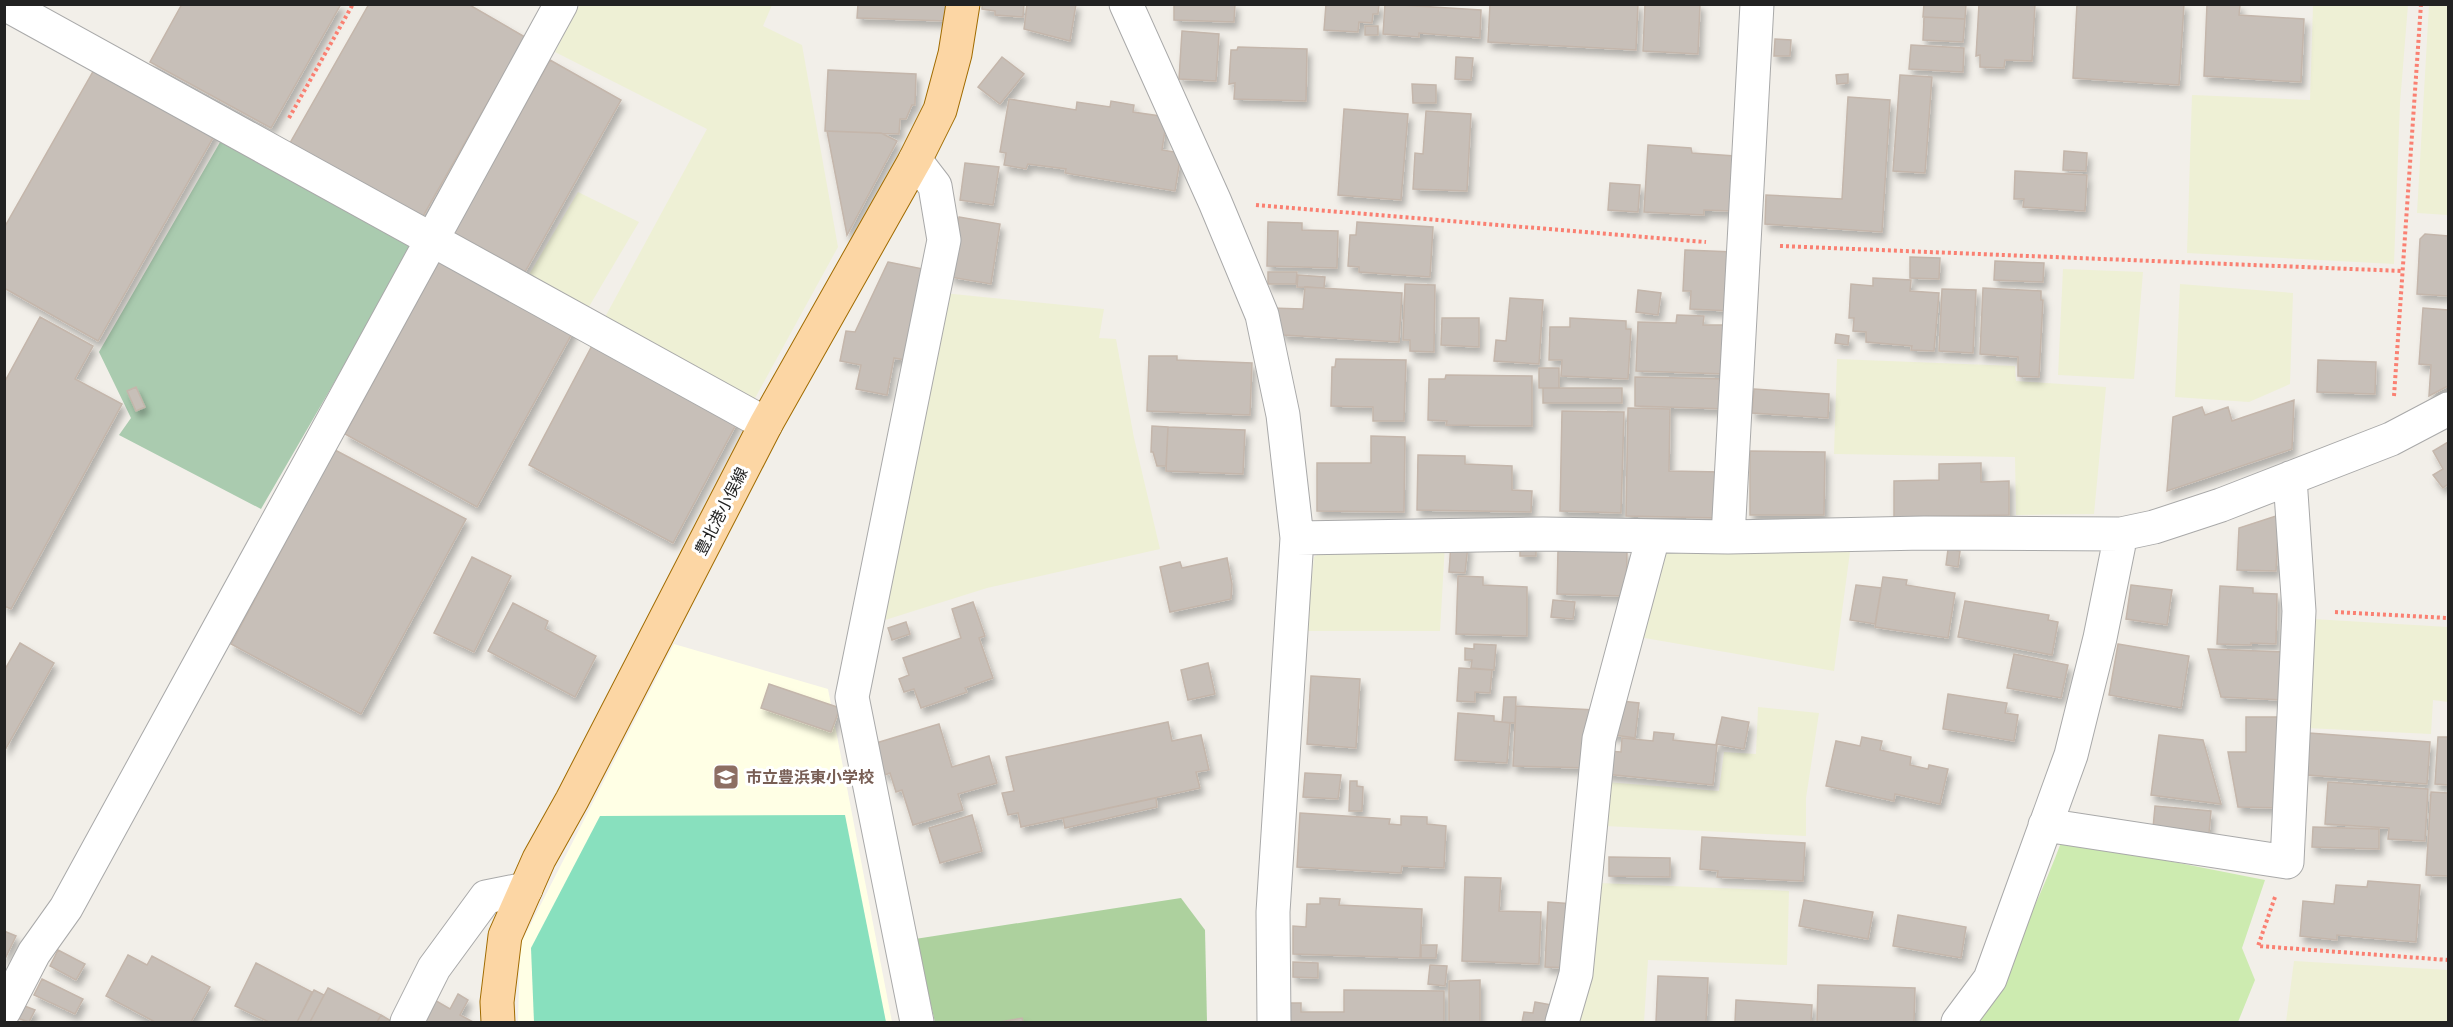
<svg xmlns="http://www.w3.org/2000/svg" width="2453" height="1027" font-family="'PT Sans Narrow','Noto Sans JP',sans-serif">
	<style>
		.education { fill: #ffffe5 }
		.farmland { fill: #eef0d5 }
		.grass { fill: #cdebb0 }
		.forest { fill: #add19e }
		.cemetery { fill: #aacbaf }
		.pitch { fill: #88e0be }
		.building { fill: #c7bfb8; stroke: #c4b6ab; stroke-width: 1.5; filter: url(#shadow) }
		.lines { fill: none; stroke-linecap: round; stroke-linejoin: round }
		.minor-casing { stroke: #a9a9a9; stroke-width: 35 }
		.major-casing { stroke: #a06b00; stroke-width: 35 }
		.path { stroke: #fa8072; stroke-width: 4; stroke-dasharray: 3 3; stroke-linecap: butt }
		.minor { stroke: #fff; stroke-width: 33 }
		.major { stroke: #fcd6a4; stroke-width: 33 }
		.labels { text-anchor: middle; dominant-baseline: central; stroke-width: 6; stroke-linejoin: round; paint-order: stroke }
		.street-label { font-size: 16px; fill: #222; stroke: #fff }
		.education-label { font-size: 16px; font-weight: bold; fill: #785e54; stroke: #fff; text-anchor: start }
	</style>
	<defs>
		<filter id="shadow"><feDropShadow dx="3.5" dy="6" stdDeviation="3" flood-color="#0004"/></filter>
	</defs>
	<rect width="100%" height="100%" fill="#f2efe9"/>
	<path class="education" d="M674,644L828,689L892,1022H518L520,945Z"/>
	<path class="farmland" d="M580,4L772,5L763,26L802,45L838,247L754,400L604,319L707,129L555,52Z
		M2313,5H2408L2400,103L2394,264L2187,253L2192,95L2310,100Z
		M2429,5H2448V215L2417,213Z
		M578,192L639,222L587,310L527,278Z
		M2063,269L2143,272L2134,379L2058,375Z
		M2180,284L2293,293L2290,384L2249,402L2175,397Z
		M943,293L1104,309L1099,338L1116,339L1134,438L1160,549L987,588L885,620Z
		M1837,359L2015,366L2016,381L2106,387L2094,514L2016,515L2015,457L1834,454Z
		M1445,544L1440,631H1306L1314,557L1332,545Z
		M1850,552L1834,671L1639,637L1663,553Z
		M2313,619L2448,627V702L2433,700L2431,734L2306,728Z
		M1758,707L1819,713L1806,798V836L1605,826L1606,782L1719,791L1724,752L1756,754Z
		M1599,883L1789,891L1787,965L1648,960L1644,1022H1574Z
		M2294,961L2448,970V1022H2286Z"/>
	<path class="grass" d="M2062,840L2265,880L2242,948L2255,980L2238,1022H1975C2008,963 2038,904 2062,840Z"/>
	<path class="forest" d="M1181,898L1205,930L1207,1022H935L915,939Z"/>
	<path class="cemetery" d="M223,137L416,241L261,509L119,435L131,418L99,352Z"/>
	<path class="pitch" d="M845,815L886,1022H534L531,948L600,816Z"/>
	<path class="building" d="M182,4H341L271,128L150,62Z
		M369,4H468L525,37L422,218L290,143Z
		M858,4H948L947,21L857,18Z
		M982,4H1024L1023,17L995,15V11L982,9Z
		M1027,4H1076L1070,41L1024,29Z
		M1174,4H1235L1234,22L1174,20Z
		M1326,4H1379L1378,14H1373L1372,23L1359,22L1358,32L1324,30Z
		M1385,4L1481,10L1480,38L1419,33V37L1383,34Z
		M1490,4H1638L1636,50L1488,42Z
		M1645,4H1700L1698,54L1643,51Z
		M1924,4H1966L1965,19L1923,17Z
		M1979,4H2035L2032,61L2005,60L2004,68L1980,67V55L1976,56Z
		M2077,4H2184L2179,85L2073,78Z
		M2207,4L2240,5L2239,15L2304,19L2301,82L2204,76Z
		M1924,17L1965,19L1963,42L1923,40Z
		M1365,26H1378V35H1365Z
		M1182,31L1219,34L1216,81L1179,79Z
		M1775,39L1791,40L1790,56H1774Z
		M1911,45L1964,48L1963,72L1909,69Z
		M1238,47L1307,49L1306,101L1234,99L1235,83L1229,84L1231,50H1237Z
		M1002,57L1024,74L1000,104L978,87Z
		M1456,57L1473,58L1471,80L1455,79Z
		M550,60L621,100L525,272L454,233Z
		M99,61L218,129L98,341L4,288V228Z
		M828,70L916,74L915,105H912L906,119H900L899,134L825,131Z
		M1848,74V83L1837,84L1836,75Z
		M1900,75L1932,77L1925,173L1893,171Z
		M1412,84L1436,85V103H1413Z
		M1848,97L1890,100L1882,232L1765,224L1766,195L1842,199Z
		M1009,99L1076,110L1077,102L1110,107L1111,101L1134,105L1133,112L1167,117L1162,150L1181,153L1175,191L1065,173L1066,169L1028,164L1026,169L1004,165L1006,153L1000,152Z
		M1344,109L1408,114L1401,200L1338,195Z
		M1426,111L1471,114L1467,191L1413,189L1415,153L1423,154Z
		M827,131L881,133L897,141L847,235Z
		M1648,145L1691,148L1692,153L1735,156L1732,211L1704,210V215L1644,212Z
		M2064,151L2087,153L2086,171L2063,170Z
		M965,163L999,167L993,205L960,200Z
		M2015,171L2087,175L2085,211L2023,207L2024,199H2014Z
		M1610,183L1640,185L1638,212L1608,210Z
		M959,217L1000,224L991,284L950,277Z
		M1268,222L1302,223V230L1338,231L1337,268L1267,266Z
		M1357,222L1433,227L1430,277L1359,272V267L1348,266L1350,235H1356Z
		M2425,234L2448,236V296L2417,294L2420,239Z
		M1685,250L1734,252L1731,311L1690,309L1691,291H1683Z
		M442,256L575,328L477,507L345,434Z
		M1910,257L1940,258L1939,279L1910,278Z
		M1995,261L2044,263L2043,282L1994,280Z
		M888,262L928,270L910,361L894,358L887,395L856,389L861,365L840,361L846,331L855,332Z
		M1268,272H1297L1296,284H1268Z
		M1298,275L1325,277L1324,288L1297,287Z
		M1873,278L1911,280L1910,291L1939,293L1934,351L1911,350L1912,346L1866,342V332L1853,331L1854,318H1849L1851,284L1873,286Z
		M1405,284L1435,285L1434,352L1410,351V340H1403Z
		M1305,287L1402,293L1399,342L1283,335L1272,308L1303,309Z
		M1983,288L2041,291V300H2043L2039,377L2018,376V357L1980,354Z
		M1942,289L1976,290L1973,353L1939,351Z
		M1638,290L1661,293L1658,315L1636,312Z
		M1510,298L1543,300L1539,364L1494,361L1496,340L1506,341Z
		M2423,308L2448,310V386L2429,396L2431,365L2419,364Z
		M1677,315L1704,316L1703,325H1726L1725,374L1636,371L1638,322L1676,323Z
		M40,317L93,346L75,379L122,404L11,609L4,606V383Z
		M1442,318H1479V347L1441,345Z
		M1570,318L1626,321V329H1631L1628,379L1561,376L1562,360H1549L1550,327H1570Z
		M1836,334L1849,336L1848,345L1835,343Z
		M595,340L740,417L673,543L529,465Z
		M1149,356H1177V360L1252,363L1250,415L1147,411Z
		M1336,359L1406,360L1404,421H1373V407L1331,406L1332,367H1335Z
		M2318,360L2376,362L2375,394L2317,392Z
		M1539,368H1559V388H1539Z
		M1446,375L1532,376V426L1446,425L1447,421L1428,420L1429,379H1445Z
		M1635,377L1727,379L1726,409L1635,406Z
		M136,387L145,407L136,411L127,391Z
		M1543,388H1622V403H1543Z
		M1754,389L1829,394L1828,418L1752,413Z
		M2294,400L2292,449L2167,491L2173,417L2202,407L2205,415L2228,407L2232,421Z
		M1628,408L1670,409L1669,471L1721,472L1720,518L1626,516Z
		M1562,411L1624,412L1621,513L1560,511Z
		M1152,426L1168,427L1166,466H1157L1153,452H1151Z
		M1168,427L1245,430L1243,474L1166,471Z
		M1371,436L1405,437L1404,512L1317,511V463H1371Z
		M2448,442V484L2443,488L2433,475L2443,469L2433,451Z
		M335,450L466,519L361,714L231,644Z
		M1750,451L1825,452L1824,515H1750Z
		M1418,455L1465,456V464L1512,466V490L1532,491L1531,512L1417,510Z
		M1981,463V482L2009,481V515L1894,517V481L1939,480V464Z
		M2279,515L2276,571L2237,570L2239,528Z
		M1451,543L1468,545L1465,573L1449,572Z
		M1520,545H1536V556H1520Z
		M1948,549L1960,551L1958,567L1946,565Z
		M1558,550L1627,552L1626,596L1557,594Z
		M472,557L511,576L474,652L434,633Z
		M1227,558L1232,584L1231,599L1170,612L1160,567L1180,562L1182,568Z
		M1458,576L1483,577V585L1527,587V636L1456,634Z
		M1883,577L1907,580L1906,585L1955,593L1948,638L1875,627Z
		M1856,585L1881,588L1875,624L1850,620Z
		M2131,585L2172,590L2167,625L2126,619Z
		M2220,586L2253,588V593L2277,594L2276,644L2251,643V645L2217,644Z
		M1553,600L1575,602L1573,619L1551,617Z
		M1965,601L2049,615L2048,620L2058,622L2052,655L1958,637Z
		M973,602L985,636L979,638L993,678L965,688L967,692L921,708L914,689L904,692L899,679L909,675L903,658L961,638L952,609Z
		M513,603L548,621L545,629L596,656L575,697L488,651Z
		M906,622L910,634L892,640L888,628Z
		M20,643L54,663L5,750L4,671Z
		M1474,644L1496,645L1494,670L1471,668L1472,660H1465V648L1474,649Z
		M2118,644L2189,656L2181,708L2109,695Z
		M2208,649L2284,652L2283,700L2221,697Z
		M2014,654L2068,665L2061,698L2007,688Z
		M1208,663L1215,694L1188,700L1181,670Z
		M1459,668L1492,670L1490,693L1475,692V702L1457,701Z
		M1311,676L1360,679L1356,748L1307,744Z
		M769,684L840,708L831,732L761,708Z
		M1948,694L2007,703L2005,713L2018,715L2014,741L1943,729Z
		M1504,697H1516L1515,723L1502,722Z
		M1612,700L1639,703L1635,738L1608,734Z
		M1516,706L1596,710L1588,768L1513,766Z
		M1458,713L1494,716V721L1510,723L1507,763L1455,760Z
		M1722,717L1749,722L1744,749L1716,744Z
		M2246,717H2283L2282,808L2238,807L2228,752H2246Z
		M1168,722L1172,741L1201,735L1209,770L1196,772L1200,788L1021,827L1018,813L1008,815L1002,793L1014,791L1006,757Z
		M939,724L952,767L989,756L997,783L958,794L963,810L913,825L902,790L896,792L890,773L885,775L876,743Z
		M1654,732L1674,734L1673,740L1717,745L1713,785L1605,774L1608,751L1621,752L1622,738L1653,741Z
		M2309,733L2430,742L2427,784L2307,775Z
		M2159,735L2203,740L2221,804L2151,795Z
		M1862,737L1882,741L1880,750L1911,757L1910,765L1928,769L1929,765L1948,769L1940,804L1895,794L1894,801L1826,786L1836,741L1860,746Z
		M2438,737H2448V785L2435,784Z
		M1305,773L1341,775L1338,799L1303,797Z
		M1350,781H1357V786L1363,787L1362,811H1349Z
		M2328,782L2428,789L2425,841L2388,839L2389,828L2325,824Z
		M2431,792L2448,793V876L2426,875Z
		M1156,798L1157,807L1065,828L1063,818Z
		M2155,806L2211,811L2209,833L2153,828Z
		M1300,813L1390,819L1389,824L1401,825V816L1427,817V824L1446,826L1444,868L1402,866L1401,873L1297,867Z
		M972,815L982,851L940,863L929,828Z
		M2313,827L2379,829V849L2312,847Z
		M1702,837L1805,843L1803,881L1717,877L1718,871L1700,869Z
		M1609,857L1670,858V877L1609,876Z
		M1465,877L1501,878L1499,911L1541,912L1539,964L1462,961Z
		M2368,881L2420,885L2416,942L2337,935V940L2300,936L2303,901L2334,904L2336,885L2367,887Z
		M1320,898L1340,899L1339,905L1422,909L1420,958L1293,954V926L1306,927L1307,904H1320Z
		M1804,900L1873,912L1868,939L1799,926Z
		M1548,902L1574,904L1572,968L1545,967Z
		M1898,915L1966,927L1961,958L1893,946Z
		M4,931L16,936L4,961Z
		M1421,945H1437L1436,958H1421Z
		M58,950L85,964L76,980L50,966Z
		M128,955L147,965L152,956L210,987L191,1022H155L106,996Z
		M1293,962L1318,963V978L1293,977Z
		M256,963L312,992L297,1022H269L235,1006Z
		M1430,965L1447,966L1445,986L1428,984Z
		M1658,976L1708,978L1706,1022H1656Z
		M42,979L83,999L75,1014L34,995Z
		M1480,980V1022H1449V981Z
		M1818,985L1915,988L1914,1022H1817Z
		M328,988L381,1015L377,1022H310Z
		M314,990L324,995L310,1022H297Z
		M1344,990L1444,991V1022H1288V1003H1301V1012H1344Z
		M458,994L468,1000L460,1015L473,1022H419L433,999L450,1009Z
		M1736,1000L1812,1005L1811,1022H1735Z
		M1535,1002L1563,1007L1557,1022H1522L1524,1012L1533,1013Z
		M22,1005L35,1010L29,1022L17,1018Z
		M381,1015L391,1021V1022H377Z
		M1022,1018L1023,1022H1000Z"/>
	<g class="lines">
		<defs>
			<path id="minor" d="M5,4L766,424
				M1126,4L1215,202L1262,315L1283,415L1297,538L1273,912L1274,1022
				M915,160L935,186L944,240L852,697L917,1022
				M1728,537L1757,4
				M1297,538L1543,534L1728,537L1924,533L2121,534L2154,527L2221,505L2391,439L2448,409
				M2045,825L2287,862L2299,611L2290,478
				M4,1011L34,953L66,908L561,4
				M407,1022L434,968L486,897L526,889
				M1562,1022L1576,974L1599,739L1653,537
				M1958,1022L1990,979L2071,755L2100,638L2121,534"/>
			<path id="major" d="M498,1022L497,1002L505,936L539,859L572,800L766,424L915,160L940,110L955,54L963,4"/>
		</defs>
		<use href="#minor" class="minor-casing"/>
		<use href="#major" class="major-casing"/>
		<path class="path" d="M289,118L353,4
			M1256,205L1706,242
			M1780,246L2402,271
			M2394,396L2421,4
			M2335,612L2448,618
			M2275,897L2258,946L2448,960"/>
		<use href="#minor" class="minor"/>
		<use href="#major" class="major"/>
	</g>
	<defs>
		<symbol id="school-square" viewBox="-11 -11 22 22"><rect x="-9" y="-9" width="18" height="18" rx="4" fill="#8d6e63" stroke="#fff"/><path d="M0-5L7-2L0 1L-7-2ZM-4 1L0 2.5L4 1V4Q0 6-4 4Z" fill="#fff"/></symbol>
	</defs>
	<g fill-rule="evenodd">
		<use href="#school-square" x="711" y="762" width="30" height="30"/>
	</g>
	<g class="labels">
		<g class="street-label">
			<text transform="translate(721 511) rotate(-63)">豊北港小俣線</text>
		</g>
		<g class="education-label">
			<text x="746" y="777">市立豊浜東小学校</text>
		</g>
	</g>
	<rect width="2453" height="1027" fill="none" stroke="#222222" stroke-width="12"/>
</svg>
